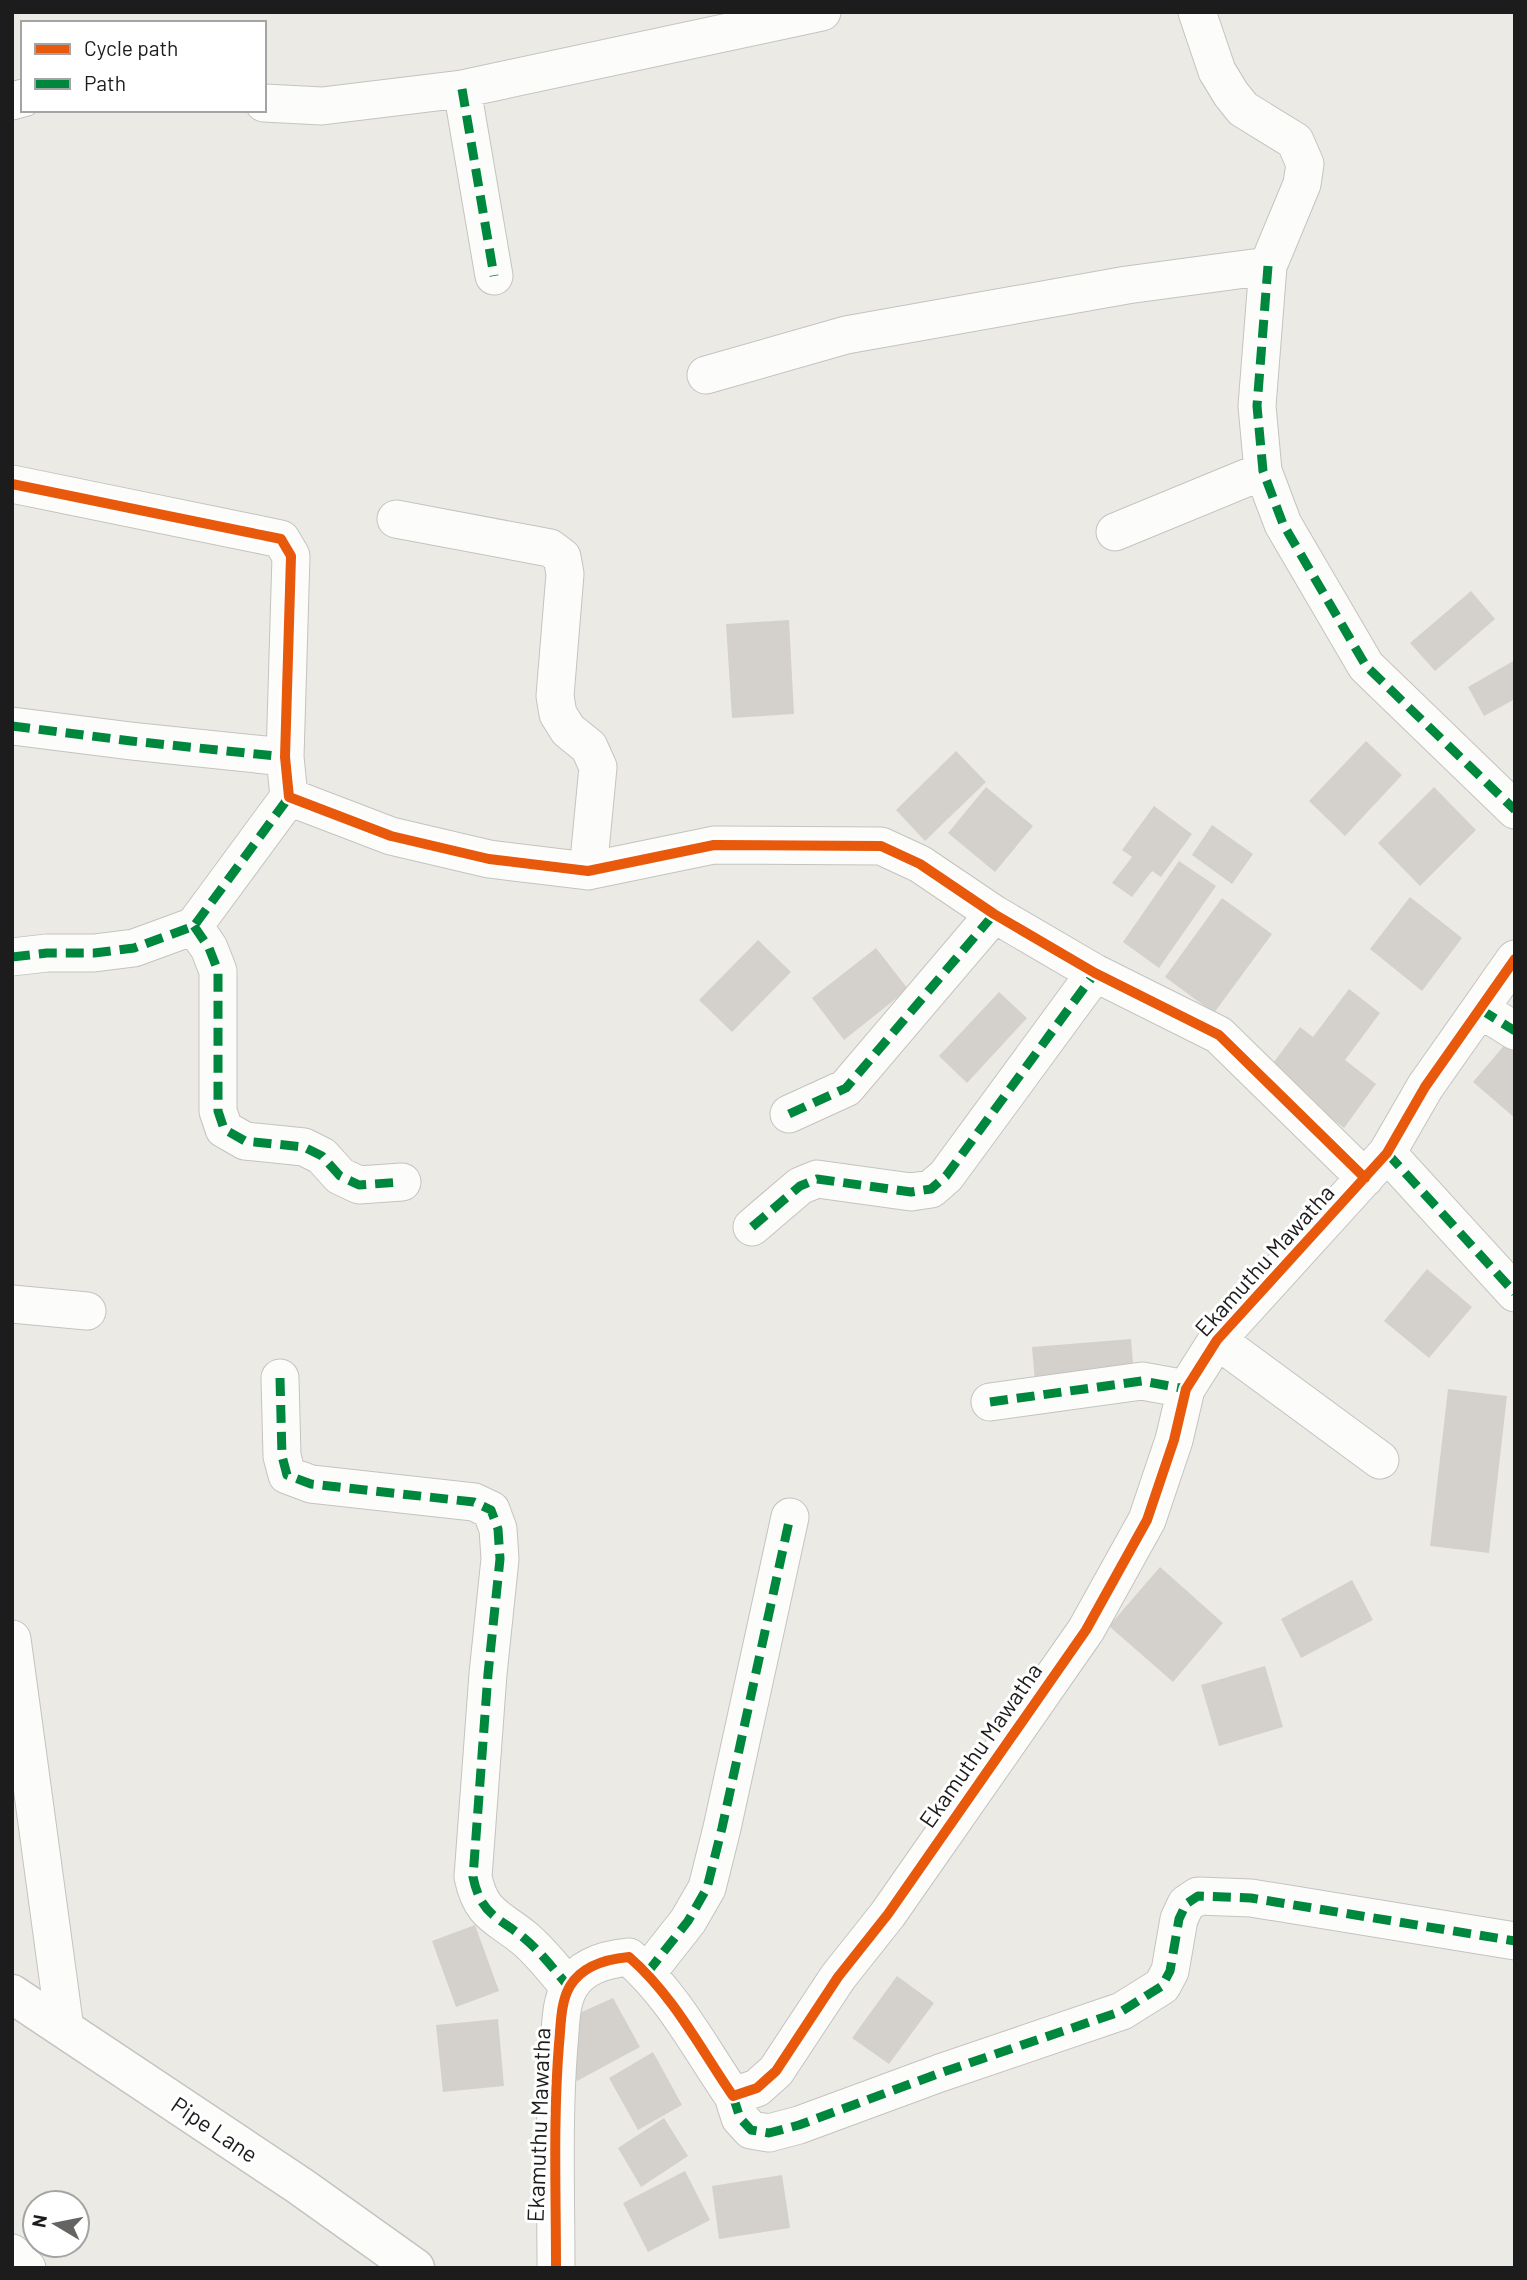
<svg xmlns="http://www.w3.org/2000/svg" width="1527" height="2280" font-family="Barlow,sans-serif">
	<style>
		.building { fill: #d4d1cc }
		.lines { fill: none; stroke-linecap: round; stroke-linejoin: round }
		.minor-casing { stroke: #c4c3c0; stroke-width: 39 }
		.tertiary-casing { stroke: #c4c3c0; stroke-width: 41 }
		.minor { stroke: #fcfcfb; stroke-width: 37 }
		.tertiary { stroke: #fcfcfb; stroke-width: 38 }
		.quiet { stroke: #00873e; stroke-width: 9; stroke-dasharray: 18 9; stroke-linecap: butt }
		.cycleway-casing { stroke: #fff; stroke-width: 15 }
		.cycleway { stroke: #e8590c; stroke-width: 10 }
		.labels { text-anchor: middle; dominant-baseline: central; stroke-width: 6; stroke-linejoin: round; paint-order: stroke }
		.street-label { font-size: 23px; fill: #1c1c1c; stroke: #fff }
	</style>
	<rect width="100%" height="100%" fill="#eceae4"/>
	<path class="building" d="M1471,591L1495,619L1435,671L1410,643Z
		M789,620L794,714L732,718L726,624Z
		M1515,660V699L1484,716L1468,687Z
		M1366,741L1402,775L1345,836L1309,801Z
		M956,751L986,782L925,841L896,810Z
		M986,787L1033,826L995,872L948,833Z
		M1434,787L1476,830L1420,886L1378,843Z
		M1154,806L1192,834L1161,877L1152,871L1132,897L1112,883L1132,857L1122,850Z
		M1212,825L1253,854L1232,884L1192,855Z
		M1179,861L1216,886L1159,968L1123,942Z
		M1410,897L1462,938L1422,991L1370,949Z
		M1222,898L1272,934L1214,1013L1165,977Z
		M758,940L791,972L732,1032L699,1000Z
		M876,948L908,989L844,1040L812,998Z
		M1349,989L1380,1013L1345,1060L1376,1084L1344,1128L1268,1070L1300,1027L1313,1037Z
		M999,992L1027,1018L967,1083L939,1056Z
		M1513,1035L1515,1037V1118L1473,1082Z
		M1427,1269L1472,1307L1429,1358L1384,1321Z
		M1131,1339L1136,1398L1037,1406L1032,1347Z
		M1448,1389L1507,1396L1489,1553L1430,1546Z
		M1160,1567L1223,1623L1173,1682L1109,1626Z
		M1352,1580L1373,1620L1301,1658L1281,1619Z
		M1265,1666L1283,1727L1219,1746L1201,1685Z
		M475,1925L499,1991L456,2007L432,1941Z
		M897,1976L934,2003L889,2064L852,2038Z
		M613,1998L640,2047L577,2081L566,2060L575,2015Z
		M498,2019L504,2086L443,2092L436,2025Z
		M653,2052L682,2105L638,2130L609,2078Z
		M664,2118L688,2156L641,2187L618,2148Z
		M685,2171L710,2220L648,2252L623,2203Z
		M782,2175L790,2228L719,2239L712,2186Z"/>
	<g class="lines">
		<defs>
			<path id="minor" d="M462,89L494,276
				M12,101L23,98
				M264,103L322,106L462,89L822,12
				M1268,266L1257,406L1263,471L1283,524L1366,666L1515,810
				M706,375L846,335L1127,285L1268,266L1302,184L1305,164L1295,141L1243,109L1231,94L1217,71L1197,12
				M12,484L281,539L291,556L285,757L289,797L391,836L489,859L588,871L714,845L881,846L920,864L994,914L1095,973L1219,1035L1365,1178
				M396,519L550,548L562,557L565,574L555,696L558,714L568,730L589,747L598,767L588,871
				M1115,532L1263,471
				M12,726L131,741L285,757
				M194,926L209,948L218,971V1111L224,1129L245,1141L304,1147L322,1156L340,1176L359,1185L402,1182
				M12,957L47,953H94L134,948L194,926L289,797
				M1480,1009L1515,1031
				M789,1114L846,1088L994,914
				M1387,1153L1515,1293
				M752,1227L800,1186L817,1179L911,1192L931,1189L946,1176L1095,973
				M12,1304L87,1311
				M1217,1340L1380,1460
				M280,1378L282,1456L287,1475L311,1484L474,1502L491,1510L498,1529L500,1559L488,1674L473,1877C481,1915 497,1916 524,1938C541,1952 555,1971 569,1987
				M990,1402L1142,1381L1186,1389
				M12,1639L65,2029
				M647,1973L688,1921L707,1888L722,1828L790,1517
				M733,2096L740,2118L751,2130L769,2133L799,2125L940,2073L1122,2011L1162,1986L1170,1971L1179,1919L1186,1904L1198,1896L1251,1898L1515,1941
				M12,2253L27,2268
				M556,2268C556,2193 553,2118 559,2044C561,2026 560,2003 570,1986C582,1966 607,1959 629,1957C673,1995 700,2048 733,2096L757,2088L776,2071L838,1977L888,1914L1086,1630L1147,1520L1174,1440L1186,1389L1217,1340L1387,1153L1425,1087L1515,959"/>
			<path id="tertiary" d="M12,1994L300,2186L415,2268"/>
		</defs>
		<use href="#minor" class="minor-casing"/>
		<use href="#tertiary" class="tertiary-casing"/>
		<use href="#minor" class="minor"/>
		<use href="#tertiary" class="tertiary"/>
		<path class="quiet" d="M462,89L494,276
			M1268,266L1257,406L1263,471L1283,524L1366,666L1515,810
			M12,726L131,741L285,757
			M194,926L209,948L218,971V1111L224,1129L245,1141L304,1147L322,1156L340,1176L359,1185L402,1182
			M12,957L47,953H94L134,948L194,926L289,797
			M1480,1009L1515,1031
			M789,1114L846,1088L994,914
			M1387,1153L1515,1293
			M752,1227L800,1186L817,1179L911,1192L931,1189L946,1176L1095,973
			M280,1378L282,1456L287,1475L311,1484L474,1502L491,1510L498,1529L500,1559L488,1674L473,1877C481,1915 497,1916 524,1938C541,1952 555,1971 569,1987
			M990,1402L1142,1381L1186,1389
			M647,1973L688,1921L707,1888L722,1828L790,1517
			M733,2096L740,2118L751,2130L769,2133L799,2125L940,2073L1122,2011L1162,1986L1170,1971L1179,1919L1186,1904L1198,1896L1251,1898L1515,1941"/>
		<defs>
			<path id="cycleway" d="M12,484L281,539L291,556L285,757L289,797L391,836L489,859L588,871L714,845L881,846L920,864L994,914L1095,973L1219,1035L1365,1178
				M556,2268C556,2193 553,2118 559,2044C561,2026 560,2003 570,1986C582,1966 607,1959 629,1957C673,1995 700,2048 733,2096L757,2088L776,2071L838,1977L888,1914L1086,1630L1147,1520L1174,1440L1186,1389L1217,1340L1387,1153L1425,1087L1515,959"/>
		</defs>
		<use href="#cycleway" class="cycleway-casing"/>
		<use href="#cycleway" class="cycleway"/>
	</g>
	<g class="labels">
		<g class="street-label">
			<text transform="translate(1264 1260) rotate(-48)">Ekamuthu Mawatha</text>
			<text transform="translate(980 1745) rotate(-55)">Ekamuthu Mawatha</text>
			<text transform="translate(538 2125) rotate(-88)">Ekamuthu Mawatha</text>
			<text transform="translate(215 2129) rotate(34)">Pipe Lane</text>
		</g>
	</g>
	<rect width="1527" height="2280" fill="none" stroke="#1c1c1c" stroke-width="28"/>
	<rect x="21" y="21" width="245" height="91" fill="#ffffff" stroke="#a4a4a4" stroke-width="2"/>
	<rect x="35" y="44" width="35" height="10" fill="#e8590c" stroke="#a4a4a4" stroke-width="2"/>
	<text x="84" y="56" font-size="21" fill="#1c1c1c">Cycle path</text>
	<rect x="35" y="79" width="35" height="10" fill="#00873e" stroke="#a4a4a4" stroke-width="2"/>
	<text x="84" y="91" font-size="21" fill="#1c1c1c">Path</text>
	<g transform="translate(56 2224) rotate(280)"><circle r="33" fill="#ffffff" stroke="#a4a4a4" stroke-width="2"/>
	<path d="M0-5L12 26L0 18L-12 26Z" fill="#656462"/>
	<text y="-10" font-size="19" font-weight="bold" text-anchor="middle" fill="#1c1c1c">N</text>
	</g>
</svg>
